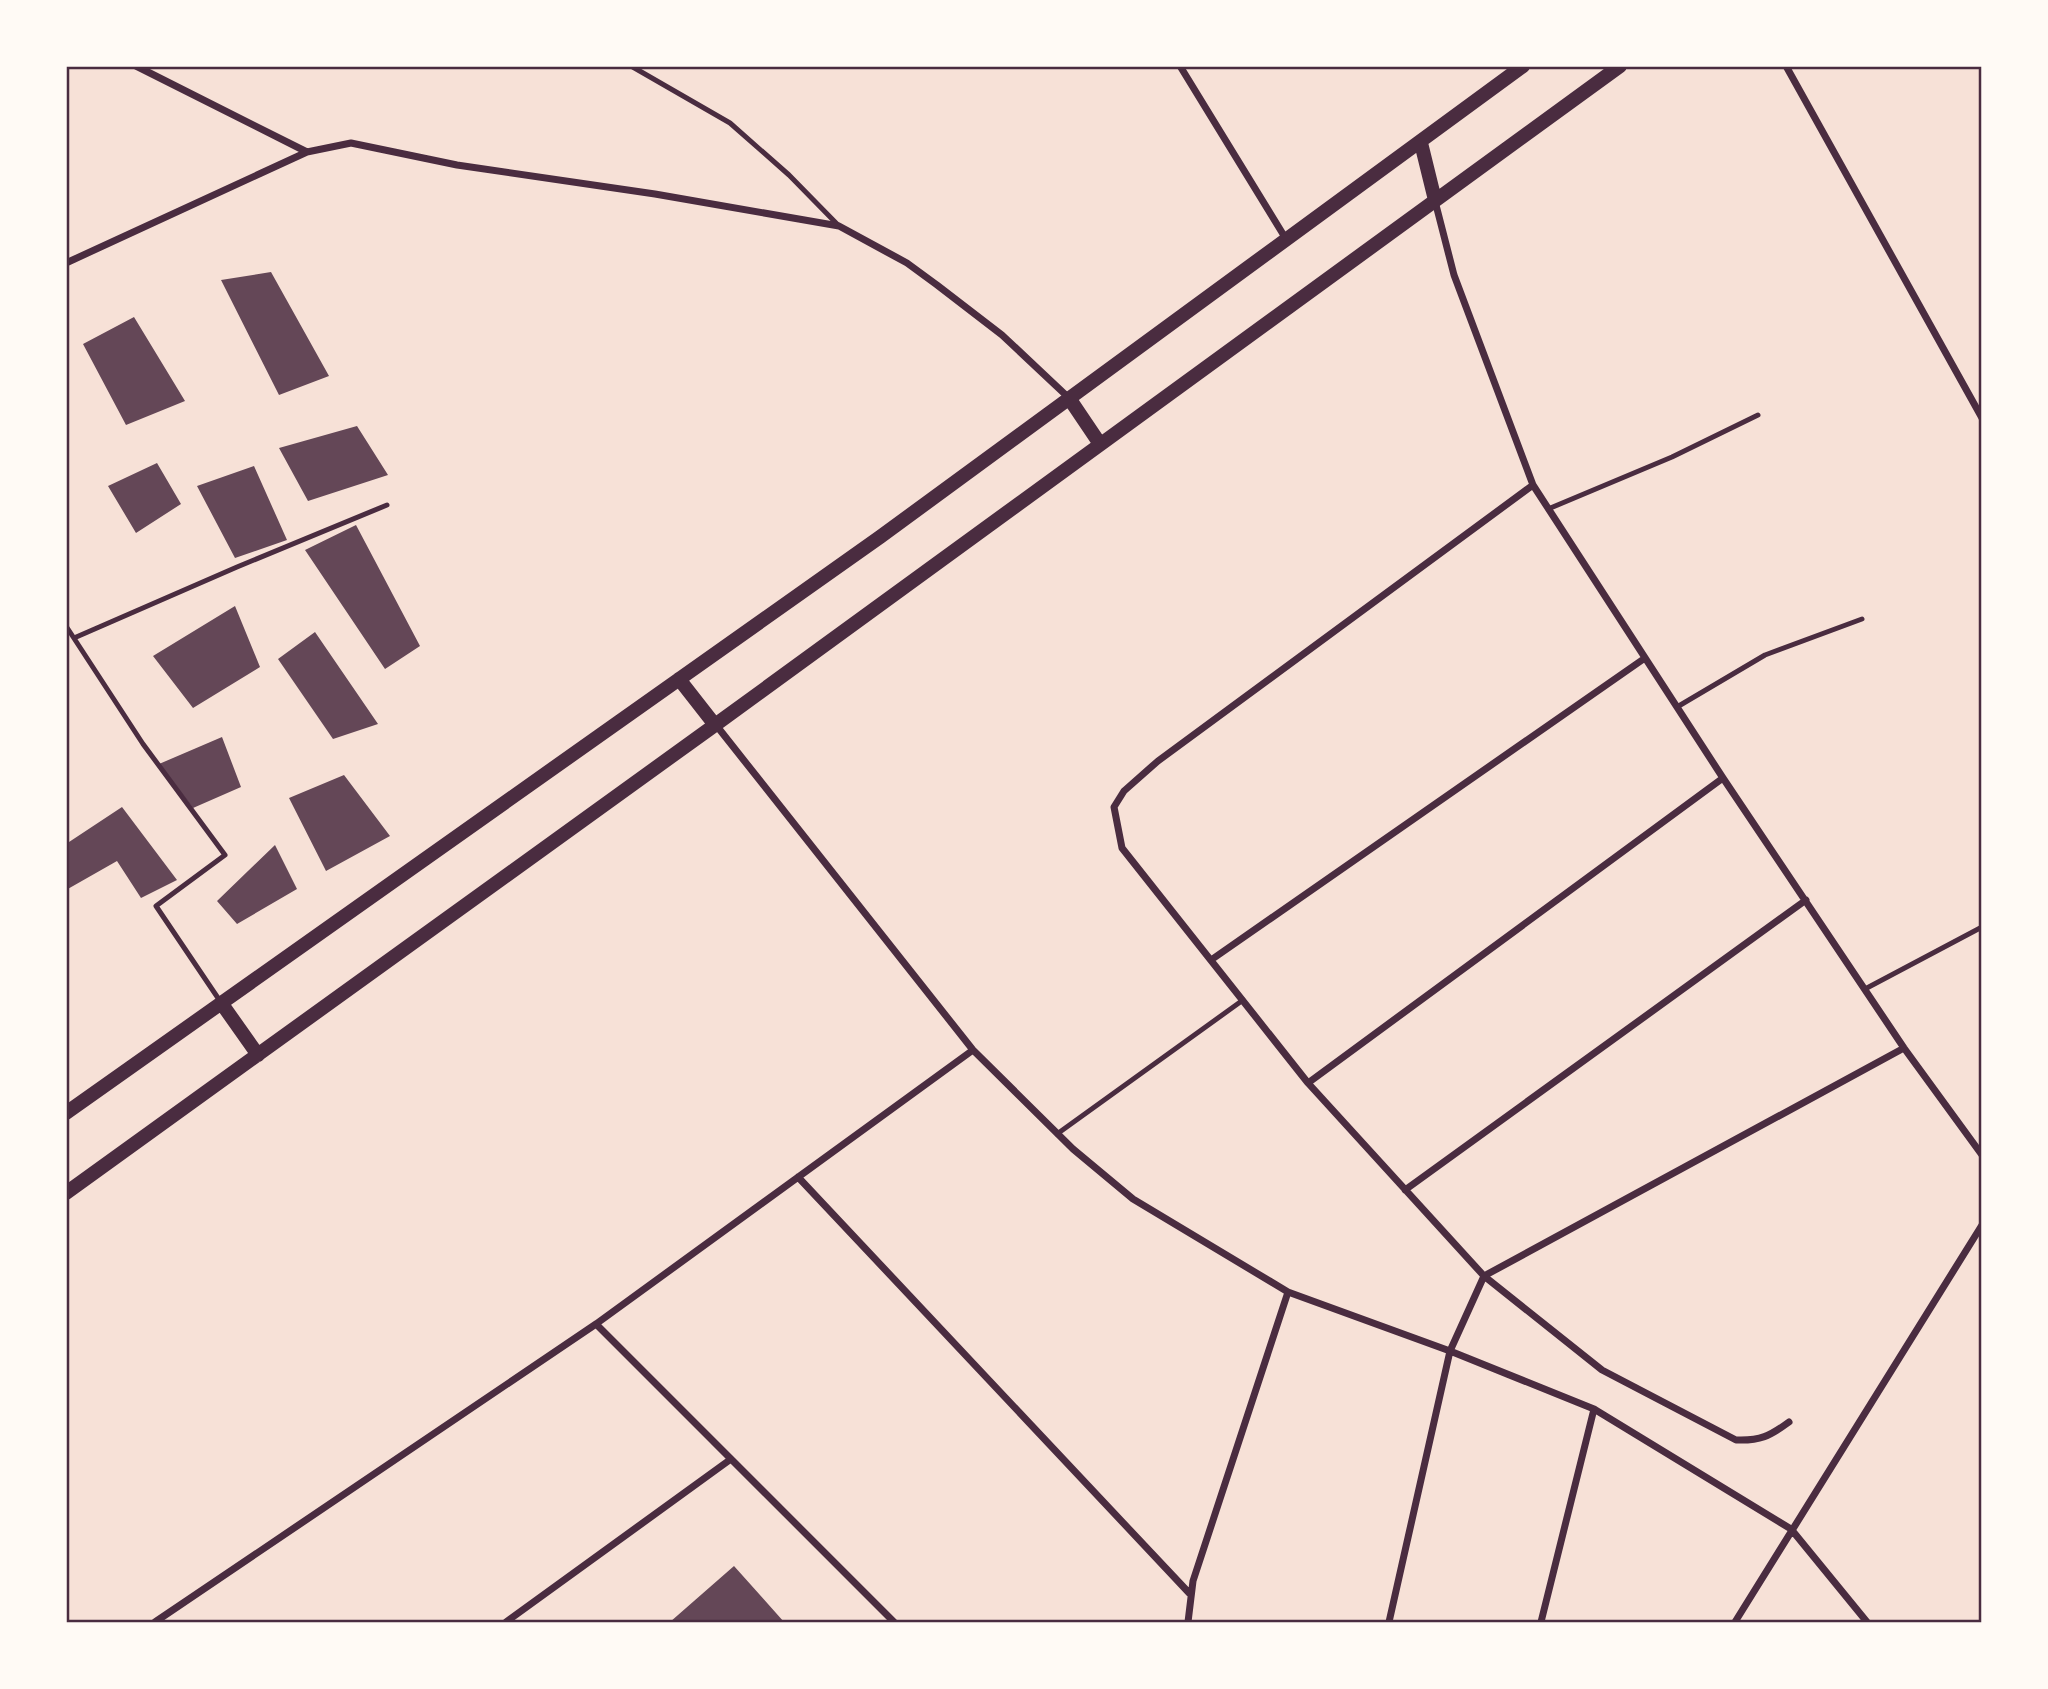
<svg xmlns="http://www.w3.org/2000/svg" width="2048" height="1689" font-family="'DM Sans',sans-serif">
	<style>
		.building { fill: #644757 }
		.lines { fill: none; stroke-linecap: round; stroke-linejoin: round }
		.service { stroke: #4a2c40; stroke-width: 5 }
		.minor { stroke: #4a2c40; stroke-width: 7 }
		.secondary { stroke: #4a2c40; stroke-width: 14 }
		.neatline { fill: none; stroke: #4a2c40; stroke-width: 2.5 }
	</style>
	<rect width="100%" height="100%" fill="#f7e1d7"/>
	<path class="building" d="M271,272L329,376L279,395L221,280Z
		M134,317L185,401L126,425L83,344Z
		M357,426L388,475L308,501L279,448Z
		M157,463L181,504L136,533L108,486Z
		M254,466L287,540L235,558L197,486Z
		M356,525L420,646L385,669L305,550Z
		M235,606L260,667L193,708L153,656Z
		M315,632L378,724L333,739L278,659Z
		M222,737L241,787L193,808L159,764Z
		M344,775L390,836L326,871L289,798Z
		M122,807L177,880L141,898L117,861L66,890V844Z
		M275,845L297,889L237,924L217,901Z
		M734,1566L784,1622H670Z"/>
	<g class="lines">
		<path class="service" d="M631,66L730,123L789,175L838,225
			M1548,509L1672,457L1758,415
			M66,626L143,744L225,855L156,906L220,1001
			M74,638L237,567L387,505
			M1677,707L1765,655L1862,619
			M1865,989L1982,927
			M1057,1134L1243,1000"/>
		<path class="minor" d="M136,66L307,152
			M1180,66L1286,239
			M1786,66L1982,418
			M1435,201L1454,275L1533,485L1723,778L1904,1048L1982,1155
			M66,263L307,152L351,143L457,165L655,194L839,226L907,263L937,285L1002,335L1069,398
			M1533,485L1158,761L1124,791L1114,807L1122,848L1308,1083L1484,1276L1602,1370L1736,1440C1760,1441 1770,1436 1789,1422
			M716,725L973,1050L1073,1149L1133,1199L1288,1292L1450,1351L1594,1409L1791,1529L1867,1622
			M1211,960L1645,658
			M1308,1083L1723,778
			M798,1177L1191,1595
			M1405,1190L1806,900
			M1484,1276L1904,1048
			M596,1324L894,1622
			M155,1622L596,1324L973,1050
			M506,1622L731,1459
			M1188,1622L1193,1581L1288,1292
			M1389,1622L1450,1351L1484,1276
			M1541,1622L1594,1409
			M1735,1622L1982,1225"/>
		<path class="secondary" d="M1421,143L1435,200
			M1069,398L1100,444
			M679,679L715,725
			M222,1004L258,1055
			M66,1113L880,537L1523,66
			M66,1193L715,725L1620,66"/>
	</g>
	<rect width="2048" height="1689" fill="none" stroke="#fffaf5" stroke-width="136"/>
	<rect x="68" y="68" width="1912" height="1553" class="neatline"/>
</svg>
